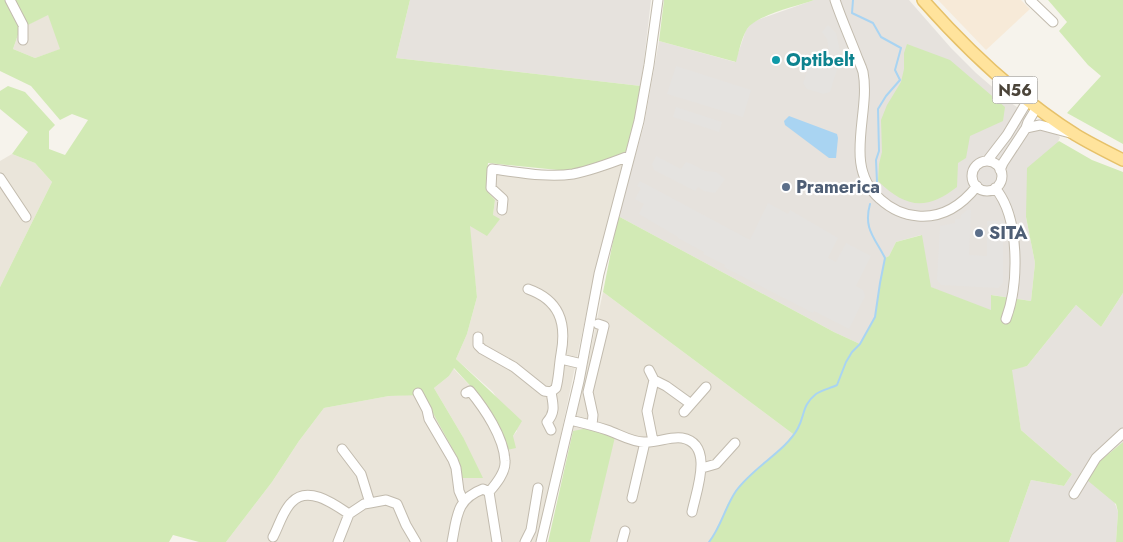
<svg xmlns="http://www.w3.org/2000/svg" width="1123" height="542" font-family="Jost,sans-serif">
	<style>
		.residential { fill: #eae5da }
		.commercial { fill: #f7ead8 }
		.industrial { fill: #e6e2dd }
		.green { fill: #d2eab5; fill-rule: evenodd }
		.parking { fill: #e5e3e0 }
		.water { fill: #a9d4f2 }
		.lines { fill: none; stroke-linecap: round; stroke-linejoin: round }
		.stream { stroke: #a9d4f2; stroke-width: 2 }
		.minor-casing { stroke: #c2bbae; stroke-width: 11 }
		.major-casing { stroke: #e6c16a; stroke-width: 14 }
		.minor { stroke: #fff; stroke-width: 9 }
		.major { stroke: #ffe39c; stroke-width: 11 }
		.culture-dot { fill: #0f9aa8; stroke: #fff; stroke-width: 2 }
		.service-dot { fill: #5c6f8a; stroke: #fff; stroke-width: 2 }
		.labels { text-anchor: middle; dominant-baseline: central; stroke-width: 4.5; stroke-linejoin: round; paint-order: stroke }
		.shield { fill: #fff; stroke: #817c74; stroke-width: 1 }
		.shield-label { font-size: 16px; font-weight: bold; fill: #4b4439 }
		.culture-label { font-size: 18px; font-weight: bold; fill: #0d838f; stroke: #fff; text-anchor: start }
		.service-label { font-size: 18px; font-weight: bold; fill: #4e5e75; stroke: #fff; text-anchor: start }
	</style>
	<rect width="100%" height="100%" fill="#f6f3ec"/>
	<path class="residential" d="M48,14L61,49L35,58L13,49L20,29Z
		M12,154L35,163L52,182L0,287V161Z
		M624,162L591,291L553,472L536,542H226L272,482L299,441L324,408L389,396L423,394L457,457L463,437L434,388L449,376L453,368L475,391L513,436L517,431L493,392L456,359L467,334L477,297L469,226L493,215L495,200L486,190L487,174L549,178L575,176L603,171Z
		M603,292L793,434L781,449L750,475L737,489L727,505L721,522L709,542H590L614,437L573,431Z"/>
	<path class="commercial" d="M938,0H1021L1030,9L986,50Z"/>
	<path class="industrial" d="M410,0H651L641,86L396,58Z
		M814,0H909L951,48L976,73L1011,103L1060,137L1026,217L1035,263L1031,301L992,295L991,311L930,287L921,235L896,242L889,256L885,258L880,283L875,317L860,344L834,332L618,216L644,125L659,41L735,62L746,30L752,23L760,19Z
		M1123,293V442L1100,461L1118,512L1116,542H1009L1031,480L1064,486L1072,474L1021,430L1011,369L1027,366L1076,305L1101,327Z"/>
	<path class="green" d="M0,0H410L396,58L641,86L637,113L625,154L568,171L488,163L486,190L495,200L493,215L500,219L487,236L470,226L477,297L467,334L456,359L522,421L513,436L516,448L507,450L475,391L454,368L449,376L434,388L463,437L483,478H461L457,457L423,395L389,396L324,408L299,441L272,482L226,542H199L173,535L169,542H0V287L52,182L35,163L12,154L28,132L0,109V91L8,86L25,92L55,125L49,131V149L65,155L88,120L72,114L60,120L31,86L0,71ZM48,15L60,49L35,58L13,49L20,29Z
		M664,0H814C798,6 756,15 747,29C741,39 739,52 736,62L659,41Z
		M1048,0H1123V144L1067,113L1101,76L1088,65L1059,31L1067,22Z
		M907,44L950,60L1005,107L1003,121L970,136L966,158L958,163L957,187C926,211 906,208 878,181L879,164L882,152L881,120L887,105L901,82L904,69V53Z
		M1059,141L1092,160L1123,172V293L1101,327L1076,305L1027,366L1012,370L1021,430L1072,474L1064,486L1031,480L1009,542H709L721,522L727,505L737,489L750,475L781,449L793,434L603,292L618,216L834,332L860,344L875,317L880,283L885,258L889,256L896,242L922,235L931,287L991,310V295L1031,301L1035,263L1026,217L1027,168Z
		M588,428L615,437L590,542H548L573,431Z
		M1123,442V542H1116L1118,512L1116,504L1087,480L1100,461Z"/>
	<path class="parking" d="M828,25L836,33L840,51V60L830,92L823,94L807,89L803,83L814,51L821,54L829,51L827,39L822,32Z
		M676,66L751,90L743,117L667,94Z
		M676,107L722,122L719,132L673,117Z
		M656,156L681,169L686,162L692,164L705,171L716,172L725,179L715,193L704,191L698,187L695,191L654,170L652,164Z
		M640,181L750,240L768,203L788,214L790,210L838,238L828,258L836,262L846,243L871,256L856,286L863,290L865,296L849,329L814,311L813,313L724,267L725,265L703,254L704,252L678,238V237L639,214L644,204L635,199L641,188L637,186Z
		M967,210H971L969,255L987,256V221H1003V283L998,288L941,285L937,280L940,226L955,223V219H960L961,215Z"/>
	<path class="water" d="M789,116L837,134L838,138L836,158H829L785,125L784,121Z"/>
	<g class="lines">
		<path class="stream" d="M853,0L852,13L873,23L881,37L901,48L895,70L900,80L886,96L878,109L879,151L876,160L877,182
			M709,542C721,527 725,507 736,491C753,467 786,451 798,428C805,415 802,405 816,394C822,390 831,388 837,385L846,362L852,352L860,344L875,317L880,283L885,258C875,238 863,229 870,204"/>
		<defs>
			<path id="minor" d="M10,0L23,25V40
				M835,0C841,18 849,36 856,54C858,60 861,65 863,72C871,114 842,166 880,199C891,209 903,215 918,216C942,218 962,205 977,186
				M1030,0L1053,22
				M1026,128L1040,125L1070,133
				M987,161L1007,135L1028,100
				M972 176a15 15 0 1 1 30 0a15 15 0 1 1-30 0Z
				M1000,170L1003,163L1026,128L1028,122L1037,107
				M0,178L26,217
				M995,188C1020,217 1019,284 1006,319
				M502,210L503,199L491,188L492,169C518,172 547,178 573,174C593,170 611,163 629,156
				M478,337V345L482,349L514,367L544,391L551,392L556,388C559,377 559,365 561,354C567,322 559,300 528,289
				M561,359L582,364
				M649,370L654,380L666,386L691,404
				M418,393L427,410L429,419L453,460L456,468L459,491L463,500
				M466,393L470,391C484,408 504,437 505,461C506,472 496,484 489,492
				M684,412L706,387
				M570,420C583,423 595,426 607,430C619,434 631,442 644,442C657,443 670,436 682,438C715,444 696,492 692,512
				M592,425L593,415L588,392L604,326L598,324
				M551,430L547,422C556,412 553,404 551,392
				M653,441L647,411L654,380
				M342,449L361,474L370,503L364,504L349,514
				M702,468L716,464L735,443
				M1074,494L1096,458L1123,433
				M632,498L645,442
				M370,503L386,500L397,504L406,525L416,542
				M273,537C279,526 283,510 292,502C308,485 334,504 349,514L338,542
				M452,542C457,517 456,499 483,489L489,492L497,542
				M525,542L531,530L538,488
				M541,542L579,381L599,274L639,121L649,65L658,0
				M622,542L625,531"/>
			<path id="major" d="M923,0C968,51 1018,98 1076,135C1091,144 1107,152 1123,160"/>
		</defs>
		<use href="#minor" class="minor-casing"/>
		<use href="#major" class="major-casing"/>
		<use href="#minor" class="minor"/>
		<use href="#major" class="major"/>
	</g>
	<circle class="culture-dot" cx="776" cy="60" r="5"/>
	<g class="service-dot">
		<circle cx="786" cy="187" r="5"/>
		<circle cx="979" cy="233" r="5"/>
	</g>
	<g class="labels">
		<rect class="shield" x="992.5" y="76.5" width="45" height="27" rx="4"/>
		<g class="shield-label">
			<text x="1015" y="90">N56</text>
		</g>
		<g class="culture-label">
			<text x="786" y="60">Optibelt</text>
		</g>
		<g class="service-label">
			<text x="796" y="187">Pramerica</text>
			<text x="989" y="233">SITA</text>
		</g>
	</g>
</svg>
